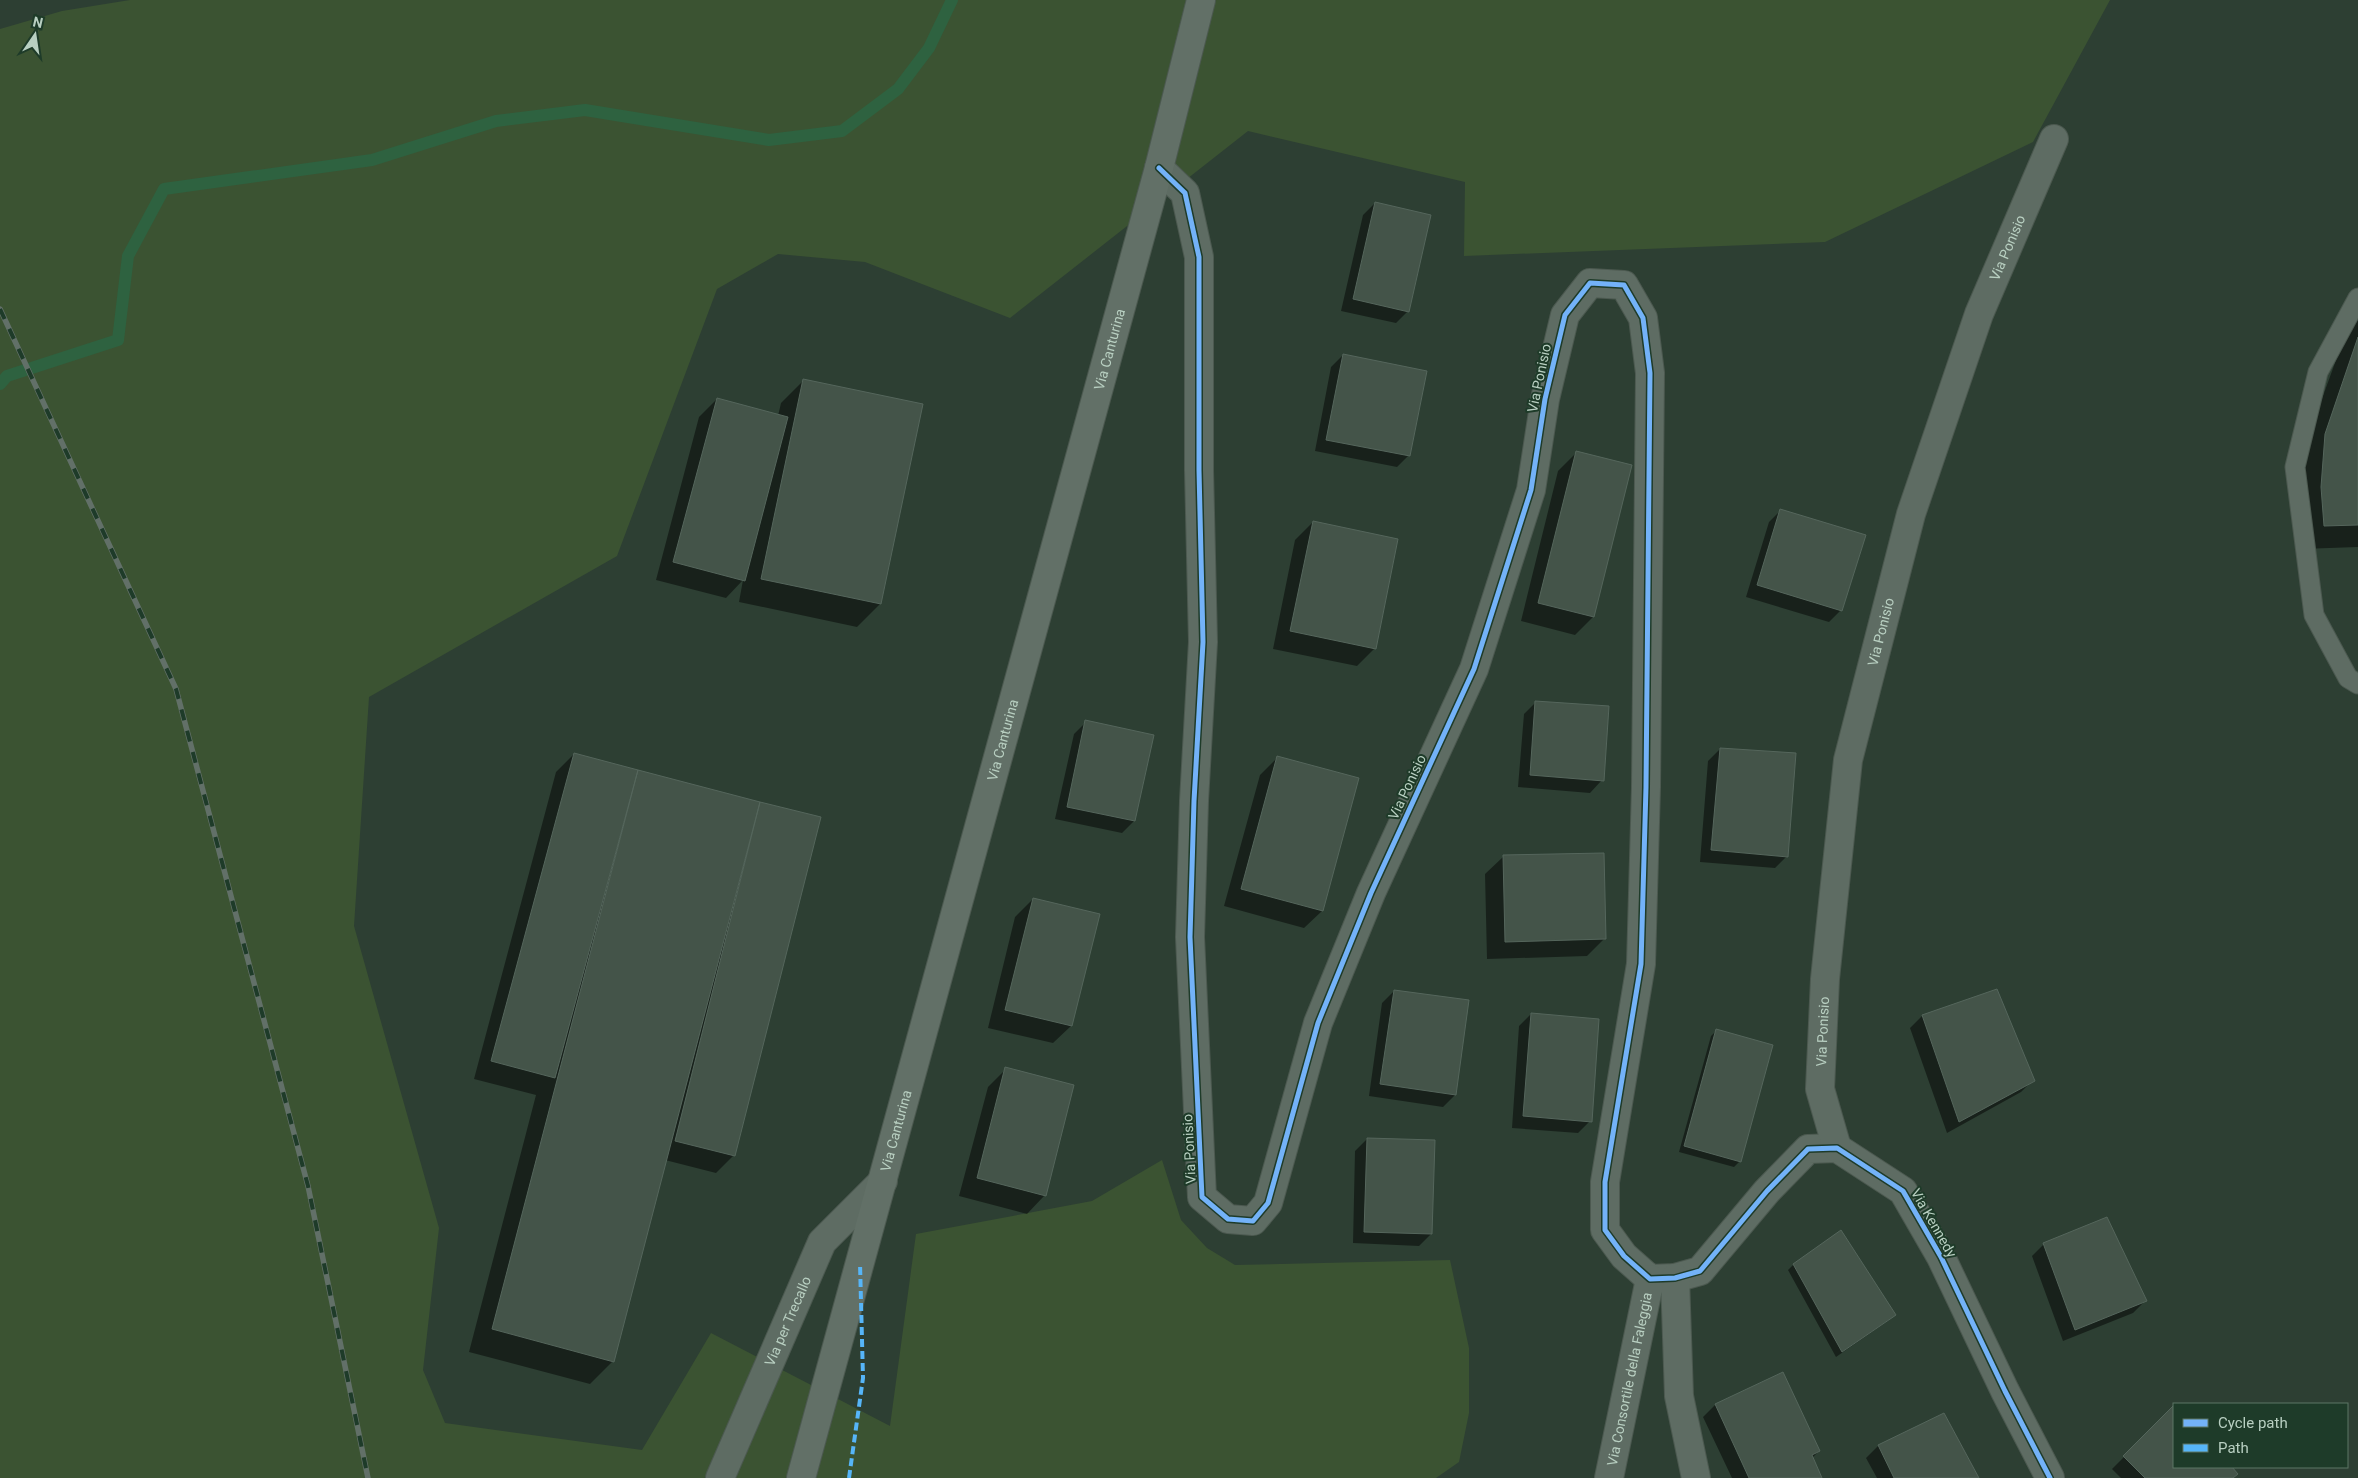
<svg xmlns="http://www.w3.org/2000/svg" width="2358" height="1478" font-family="Roboto,sans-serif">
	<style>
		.green { fill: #3b5332 }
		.shadow { fill: #0007 }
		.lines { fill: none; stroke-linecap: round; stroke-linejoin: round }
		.stream { stroke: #2e6240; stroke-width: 12 }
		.building { fill: #445449; stroke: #55665c }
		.service-casing { stroke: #4c5950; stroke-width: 21 }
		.minor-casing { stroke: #4c5950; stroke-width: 30 }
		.secondary-casing { stroke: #4c5950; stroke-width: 30 }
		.service { stroke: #5e6c63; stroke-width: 19 }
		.minor { stroke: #5e6c63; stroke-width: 28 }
		.secondary { stroke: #627067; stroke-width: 28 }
		.rail-casing { stroke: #627068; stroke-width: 5.5 }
		.rail { stroke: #1e3b29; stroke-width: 4; stroke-dasharray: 11; stroke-linecap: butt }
		.quiet { stroke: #56b5f8; stroke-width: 4; stroke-dasharray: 8 4; stroke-linecap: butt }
		.cycleway-casing { stroke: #1e3b29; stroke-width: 8 }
		.cycleway { stroke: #73b2f8; stroke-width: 5 }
		.labels { text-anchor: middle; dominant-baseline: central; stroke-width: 4; stroke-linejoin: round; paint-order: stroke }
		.street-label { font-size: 14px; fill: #b8cfc1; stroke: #1e3b29 }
	</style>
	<rect width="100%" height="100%" fill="#2d3f33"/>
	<path class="green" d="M130,0H2110L2033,142L1825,242L1464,256L1465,182L1248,131L1010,318L865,262L778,254L717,289L617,556L369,697L354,926L439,1228L423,1370L445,1423L642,1450L711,1333L890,1426L916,1234L1092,1201L1162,1160L1181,1220L1207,1248L1235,1265L1450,1260L1469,1348V1413L1459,1462L1436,1478H0V29L62,11Z"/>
	<path class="shadow" d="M1375,203L1408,311L1396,323L1341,311L1363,215Z
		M2358,314V547L2301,549L2303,458L2319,407L2344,338Z
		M1343,355L1409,455L1397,467L1315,451L1331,367Z
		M804,380L880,604L857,627L739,602L743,580L726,598L656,580L699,417L717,399L778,416L781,403Z
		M1576,453L1630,466L1593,617L1575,635L1521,621L1558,471Z
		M1781,510L1841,610L1829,622L1746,597L1769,522Z
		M1313,522L1375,648L1357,666L1273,649L1295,540Z
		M1536,702L1602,780L1590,793L1518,787L1524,714Z
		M1086,722L1134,821L1122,833L1055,819L1074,734Z
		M1720,749L1787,856L1775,868L1700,862L1708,761Z
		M574,754L761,803L734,1155L716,1173L665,1160L613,1361L590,1384L469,1352L536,1095L474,1079L556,772Z
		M1278,757L1322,911L1304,928L1224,906L1260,775Z
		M1503,857L1605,938L1587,956L1487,959L1485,874Z
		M1033,899L1071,1026L1053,1043L988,1028L1015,917Z
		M1394,991L1455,1095L1443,1107L1369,1096L1382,1003Z
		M1531,1014L1590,1121L1578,1133L1512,1128L1519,1026Z
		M1922,1016L2033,1080L2021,1092L1947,1133L1910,1028Z
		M1717,1030L1740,1161L1734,1167L1679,1152L1711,1036Z
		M1006,1069L1073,1086L1044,1196L1027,1214L959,1196L988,1087Z
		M1367,1139L1431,1234L1419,1246L1353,1243L1355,1151Z
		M2044,1244L2145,1301L2133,1313L2063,1341L2032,1256Z
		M1794,1264L1889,1320L1836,1357L1788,1270Z
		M1782,1374L1819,1451L1812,1458L1821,1478H1732L1703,1417L1715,1405Z
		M2174,1407V1467H2230L2236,1474L2232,1478H2121L2112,1469Z
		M1943,1415L1978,1478H1877L1866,1458L1878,1446Z"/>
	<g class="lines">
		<path class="stream" d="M0,384L7,376L118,340L128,256L164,189L372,160L496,121L585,110L769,140L842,131L898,89L929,48L952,0"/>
	</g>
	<path class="building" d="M1375,202L1431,215L1409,312L1353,299Z
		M2358,337V525L2324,526L2321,487L2325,434Z
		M1343,354L1427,371L1410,456L1326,440Z
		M803,379L923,404L881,604L761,579Z
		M717,398L788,417L745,581L673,562Z
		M1576,451L1632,465L1594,617L1538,603Z
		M1780,509L1866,535L1842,611L1757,585Z
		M1313,521L1398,539L1376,649L1290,631Z
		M1535,701L1609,706L1604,781L1530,775Z
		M1085,720L1154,735L1135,821L1067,807Z
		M1720,748L1796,753L1788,857L1711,850Z
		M574,753L638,770L555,1078L491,1061Z
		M1277,756L1359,778L1323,911L1241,889Z
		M638,770L760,802L614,1362L492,1329Z
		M760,802L821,817L735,1156L675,1141Z
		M1604,853L1606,939L1505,942L1503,855Z
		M1033,898L1100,914L1072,1026L1005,1010Z
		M1997,989L2035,1081L1959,1122L1922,1015Z
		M1394,990L1469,1000L1456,1095L1380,1084Z
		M1531,1013L1599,1019L1592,1122L1523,1116Z
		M1716,1029L1773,1045L1741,1162L1684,1146Z
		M1005,1067L1074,1085L1046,1196L977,1178Z
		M1367,1138L1435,1140L1432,1234L1364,1232Z
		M2107,1217L2147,1301L2075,1330L2043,1243Z
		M1841,1230L1896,1315L1842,1352L1793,1264Z
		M1783,1372L1820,1451L1812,1455L1822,1478H1749L1715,1404Z
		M2174,1405V1467H2232L2238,1474L2233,1478H2145L2123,1456Z
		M1944,1413L1979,1478H1894L1878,1445Z"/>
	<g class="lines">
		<defs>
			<path id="service" d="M2358,298L2318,372L2295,467L2314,615L2348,678L2358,684"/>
			<g id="minor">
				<path d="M1159,168L1185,193L1199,257V470L1203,642L1194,801L1190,937L1202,1197L1228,1219L1253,1221L1268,1203L1318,1023L1371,893L1474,669L1531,490L1545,399L1565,315L1590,283L1624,285L1643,318L1650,373L1646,787L1641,964L1605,1182V1230L1624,1256L1650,1279L1675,1278L1700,1271L1767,1191L1808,1149L1837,1148L1903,1191L1941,1257L2005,1391L2050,1478"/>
				<path id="s1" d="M1837,1148L1820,1089L1825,979L1848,760L1911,514L1979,314L2054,139"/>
				<path d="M1675,1278L1679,1396L1696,1478"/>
				<path id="s2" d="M720,1478L822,1242L883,1181"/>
				<path id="s3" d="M1609,1478L1650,1279"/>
			</g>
			<g id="secondary">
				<path id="s4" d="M801,1478L1159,168L1201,0"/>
			</g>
		</defs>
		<use href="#service" class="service-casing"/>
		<use href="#minor" class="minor-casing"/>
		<use href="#secondary" class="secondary-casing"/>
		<use href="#service" class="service"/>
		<use href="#minor" class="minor"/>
		<use href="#secondary" class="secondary"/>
		<defs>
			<path id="rail" d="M0,309L176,689L308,1186L368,1478"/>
		</defs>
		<use href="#rail" class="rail-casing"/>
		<use href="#rail" class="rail"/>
		<path class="quiet" d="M849,1478L863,1378L860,1263"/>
		<defs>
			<path id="cycleway" d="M1159,168L1185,193L1199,257V470L1203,642L1194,801L1190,937L1202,1197L1228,1219L1253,1221L1268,1203L1318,1023L1371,893L1474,669L1531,490L1545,399L1565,315L1590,283L1624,285L1643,318L1650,373L1646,787L1641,964L1605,1182V1230L1624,1256L1650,1279L1675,1278L1700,1271L1767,1191L1808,1149L1837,1148L1903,1191L1941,1257L2005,1391L2050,1478"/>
		</defs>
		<use href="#cycleway" class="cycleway-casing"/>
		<use href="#cycleway" class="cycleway"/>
	</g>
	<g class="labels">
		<g class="street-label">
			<text stroke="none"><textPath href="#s1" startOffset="929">Via Ponisio</textPath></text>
			<text stroke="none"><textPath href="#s4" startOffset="1170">Via Canturina</textPath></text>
			<text transform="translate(1539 378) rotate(-78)">Via Ponisio</text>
			<text stroke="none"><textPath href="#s1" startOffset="524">Via Ponisio</textPath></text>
			<text stroke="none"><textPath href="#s4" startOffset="765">Via Canturina</textPath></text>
			<text transform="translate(1407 787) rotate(-65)">Via Ponisio</text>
			<text stroke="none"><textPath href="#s1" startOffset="119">Via Ponisio</textPath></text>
			<text stroke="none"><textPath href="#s4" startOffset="360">Via Canturina</textPath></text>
			<text transform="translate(1189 1149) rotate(-93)">Via Ponisio</text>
			<text transform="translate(1934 1223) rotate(60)">Via Kennedy</text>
			<text stroke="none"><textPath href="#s2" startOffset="171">Via per Trecallo</textPath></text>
			<text stroke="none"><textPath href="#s3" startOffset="101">Via Consortile della Faleggia</textPath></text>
		</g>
	</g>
	<rect x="2173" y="1403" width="175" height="65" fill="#1e3b29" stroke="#5c7666"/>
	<rect x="2183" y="1419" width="25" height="8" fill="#73b2f8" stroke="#5c7666"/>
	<text x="2218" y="1428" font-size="15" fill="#b8cfc1">Cycle path</text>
	<rect x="2183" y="1444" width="25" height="8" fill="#56b5f8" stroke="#5c7666"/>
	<text x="2218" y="1453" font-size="15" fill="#b8cfc1">Path</text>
	<g transform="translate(35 35) rotate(13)" stroke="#1e3b29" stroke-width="4" paint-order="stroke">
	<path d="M0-4L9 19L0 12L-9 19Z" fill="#b8cfc1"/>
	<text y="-8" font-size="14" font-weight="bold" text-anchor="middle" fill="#b8cfc1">N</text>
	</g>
</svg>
